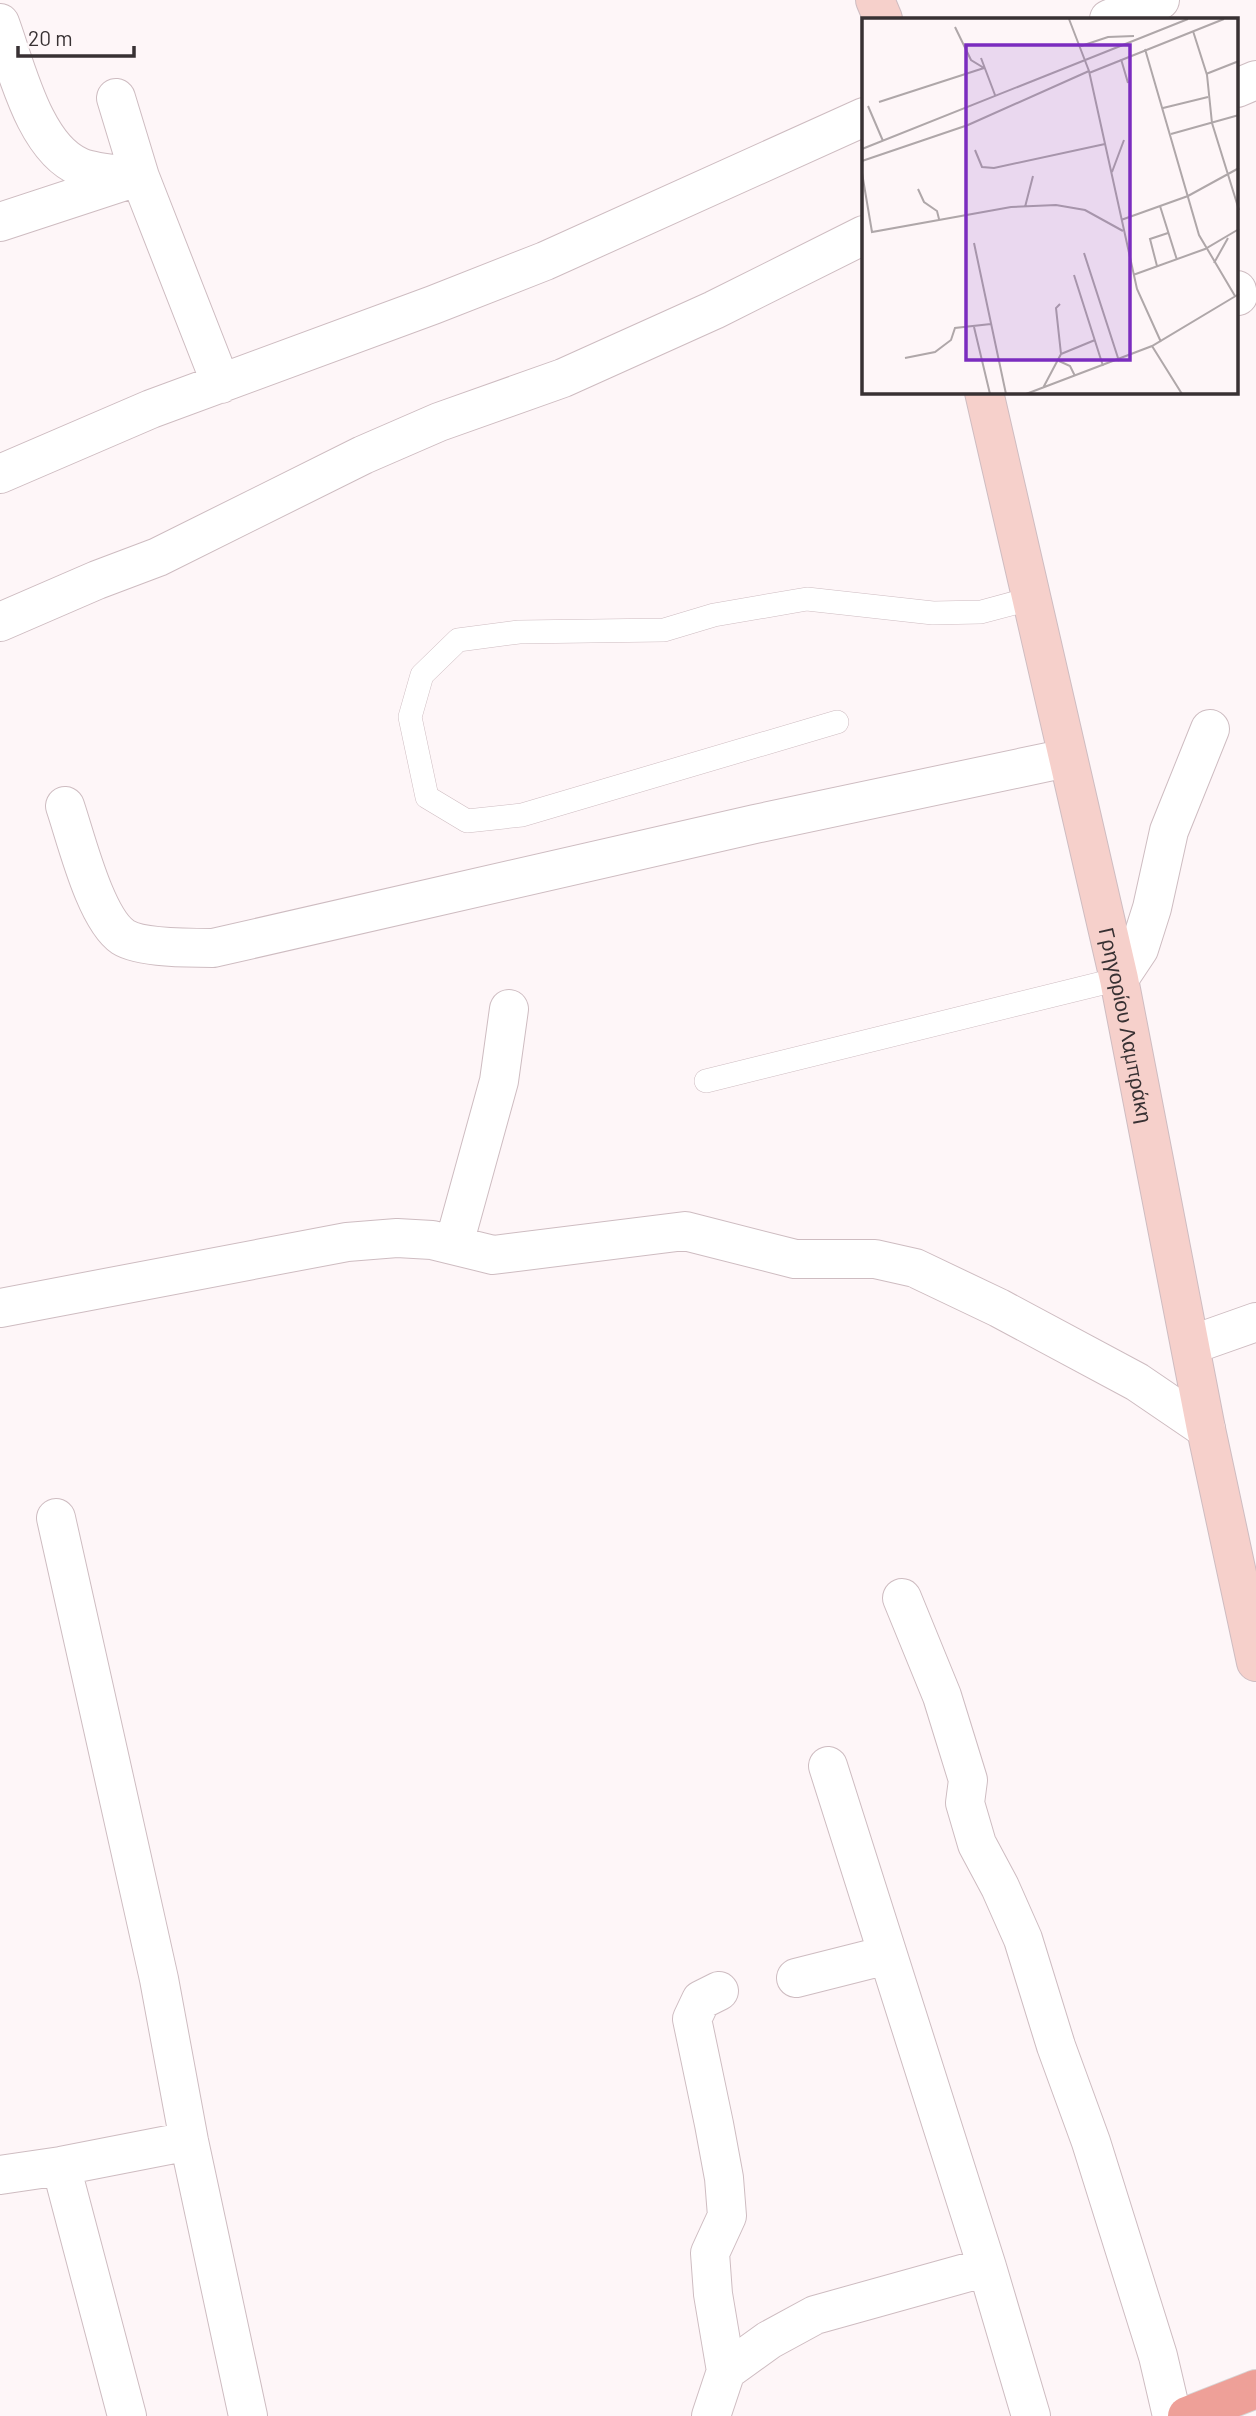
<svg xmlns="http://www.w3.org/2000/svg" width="1256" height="2416" font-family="Barlow,sans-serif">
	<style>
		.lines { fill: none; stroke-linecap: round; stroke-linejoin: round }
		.lane-casing { stroke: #cebcc1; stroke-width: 24 }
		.street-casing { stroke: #cebcc1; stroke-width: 40 }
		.secondary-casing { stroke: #cebcc1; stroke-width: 40 }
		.primary-casing { stroke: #d7d6d6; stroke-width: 40 }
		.lane { stroke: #fff; stroke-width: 23 }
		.street { stroke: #fff; stroke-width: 38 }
		.secondary { stroke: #f6d0cb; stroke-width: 38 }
		.primary { stroke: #eea098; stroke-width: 38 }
		.labels { text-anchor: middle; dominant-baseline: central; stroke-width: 5; stroke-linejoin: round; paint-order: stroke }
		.street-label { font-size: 21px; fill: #383133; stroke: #fef6f8 }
		.inset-road { fill: none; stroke: #afa7a9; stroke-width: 2 }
		.view { fill: #7b2cbf; fill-opacity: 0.15; stroke: #7b2cbf; stroke-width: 3.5 }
		.inset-edge { fill: none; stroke: #383133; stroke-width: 3.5 }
	</style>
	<rect width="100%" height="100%" fill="#fef6f8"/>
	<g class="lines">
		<defs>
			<path id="lane" d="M837,722L522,815L467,821L427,797L410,717L422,675L458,640L519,632L664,630L714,615L807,599L933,613L981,612L1033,598
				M706,1081L1119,979"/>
			<path id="street" d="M1109,19L1160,0
				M0,23C16,66 34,148 80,167C97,174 122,174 140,177
				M1237,88L1256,80
				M116,98L140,177L221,384
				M0,222L131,179
				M1237,290L1238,296
				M0,474L151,409L433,305L545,261L864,117
				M0,622L97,580L158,557L363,455L439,422L563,378L714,310L864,235
				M65,806C76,838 95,918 123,937C140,948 192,948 213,948L755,824L1067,758
				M1119,979L1139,949L1152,908L1169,831L1210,729
				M454,1244L499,1081L509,1009
				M0,1308L347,1242L397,1238L432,1240L493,1255L685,1231L795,1259H875L915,1268L999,1308L1137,1382L1206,1429
				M1191,1345L1256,1322
				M56,1518L159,1979L189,2141L248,2416
				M902,1598L942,1696L968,1780L965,1803L977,1844L1000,1887L1023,1939L1056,2046L1091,2142L1158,2356L1172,2416
				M828,1766L987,2267L1031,2416
				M796,1978L887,1955
				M61,2166L127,2416
				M0,2175L61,2166L189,2141
				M726,2371L769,2340L815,2315L987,2267
				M711,2416L726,2371L713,2294L710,2253L727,2216L724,2178L714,2124L692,2019L701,2000L719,1991"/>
			<g id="secondary">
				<path d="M875,0L883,19"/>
				<path id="s1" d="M984,392L1119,979L1206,1429L1256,1662"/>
			</g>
			<path id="primary" d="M1187,2416L1256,2389"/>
		</defs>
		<use href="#lane" class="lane-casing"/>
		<use href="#street" class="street-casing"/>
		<use href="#secondary" class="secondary-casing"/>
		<use href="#primary" class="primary-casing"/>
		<use href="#lane" class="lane"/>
		<use href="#street" class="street"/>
		<use href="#secondary" class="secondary"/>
		<use href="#primary" class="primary"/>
	</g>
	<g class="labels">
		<g class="street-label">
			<text stroke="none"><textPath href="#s1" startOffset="649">Γρηγορίου Λαμπράκη</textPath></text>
		</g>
	</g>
	<g transform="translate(862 18)">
		<rect width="376" height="376" fill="#fef6f8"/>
		<path class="inset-road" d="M207,1L227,53L275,271L299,324M93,9L109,42L122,50M331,13L345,57L350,105L377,192M219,28L246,19L272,18M283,31L337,217L373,278M119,40L133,77M259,41L266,65M227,55L362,1M344,56L377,43M17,84L122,50M6,88L21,123M301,90L346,79M309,116L377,97M0,131L326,1M113,132L120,149L132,150L243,126M0,143L106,107L227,53M250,154L262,122M0,155L10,214L149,189L194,187L223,192L261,213M56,171L62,184L75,193L77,201M298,188L315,242M163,189L171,158M259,202L326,178L377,150M112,225L144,376M222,235L257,343M352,245L366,220M295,248L288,221L306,215M212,257L241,348M271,257L343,231L377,211M112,309L128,376M290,328L320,376M199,336L233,322M43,340L73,334L89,322L93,310L129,306M197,343L208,348L213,358M181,370L199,336L194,290L198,286M164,376L290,328L377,276"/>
		<path class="view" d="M104,27H268V342H104Z"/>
		<rect width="376" height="376" class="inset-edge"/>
	</g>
	<path d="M18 46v10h116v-10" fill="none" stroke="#383133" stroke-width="3.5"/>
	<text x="28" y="46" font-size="21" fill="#383133" stroke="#fef6f8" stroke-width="5" paint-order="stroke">20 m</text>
</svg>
